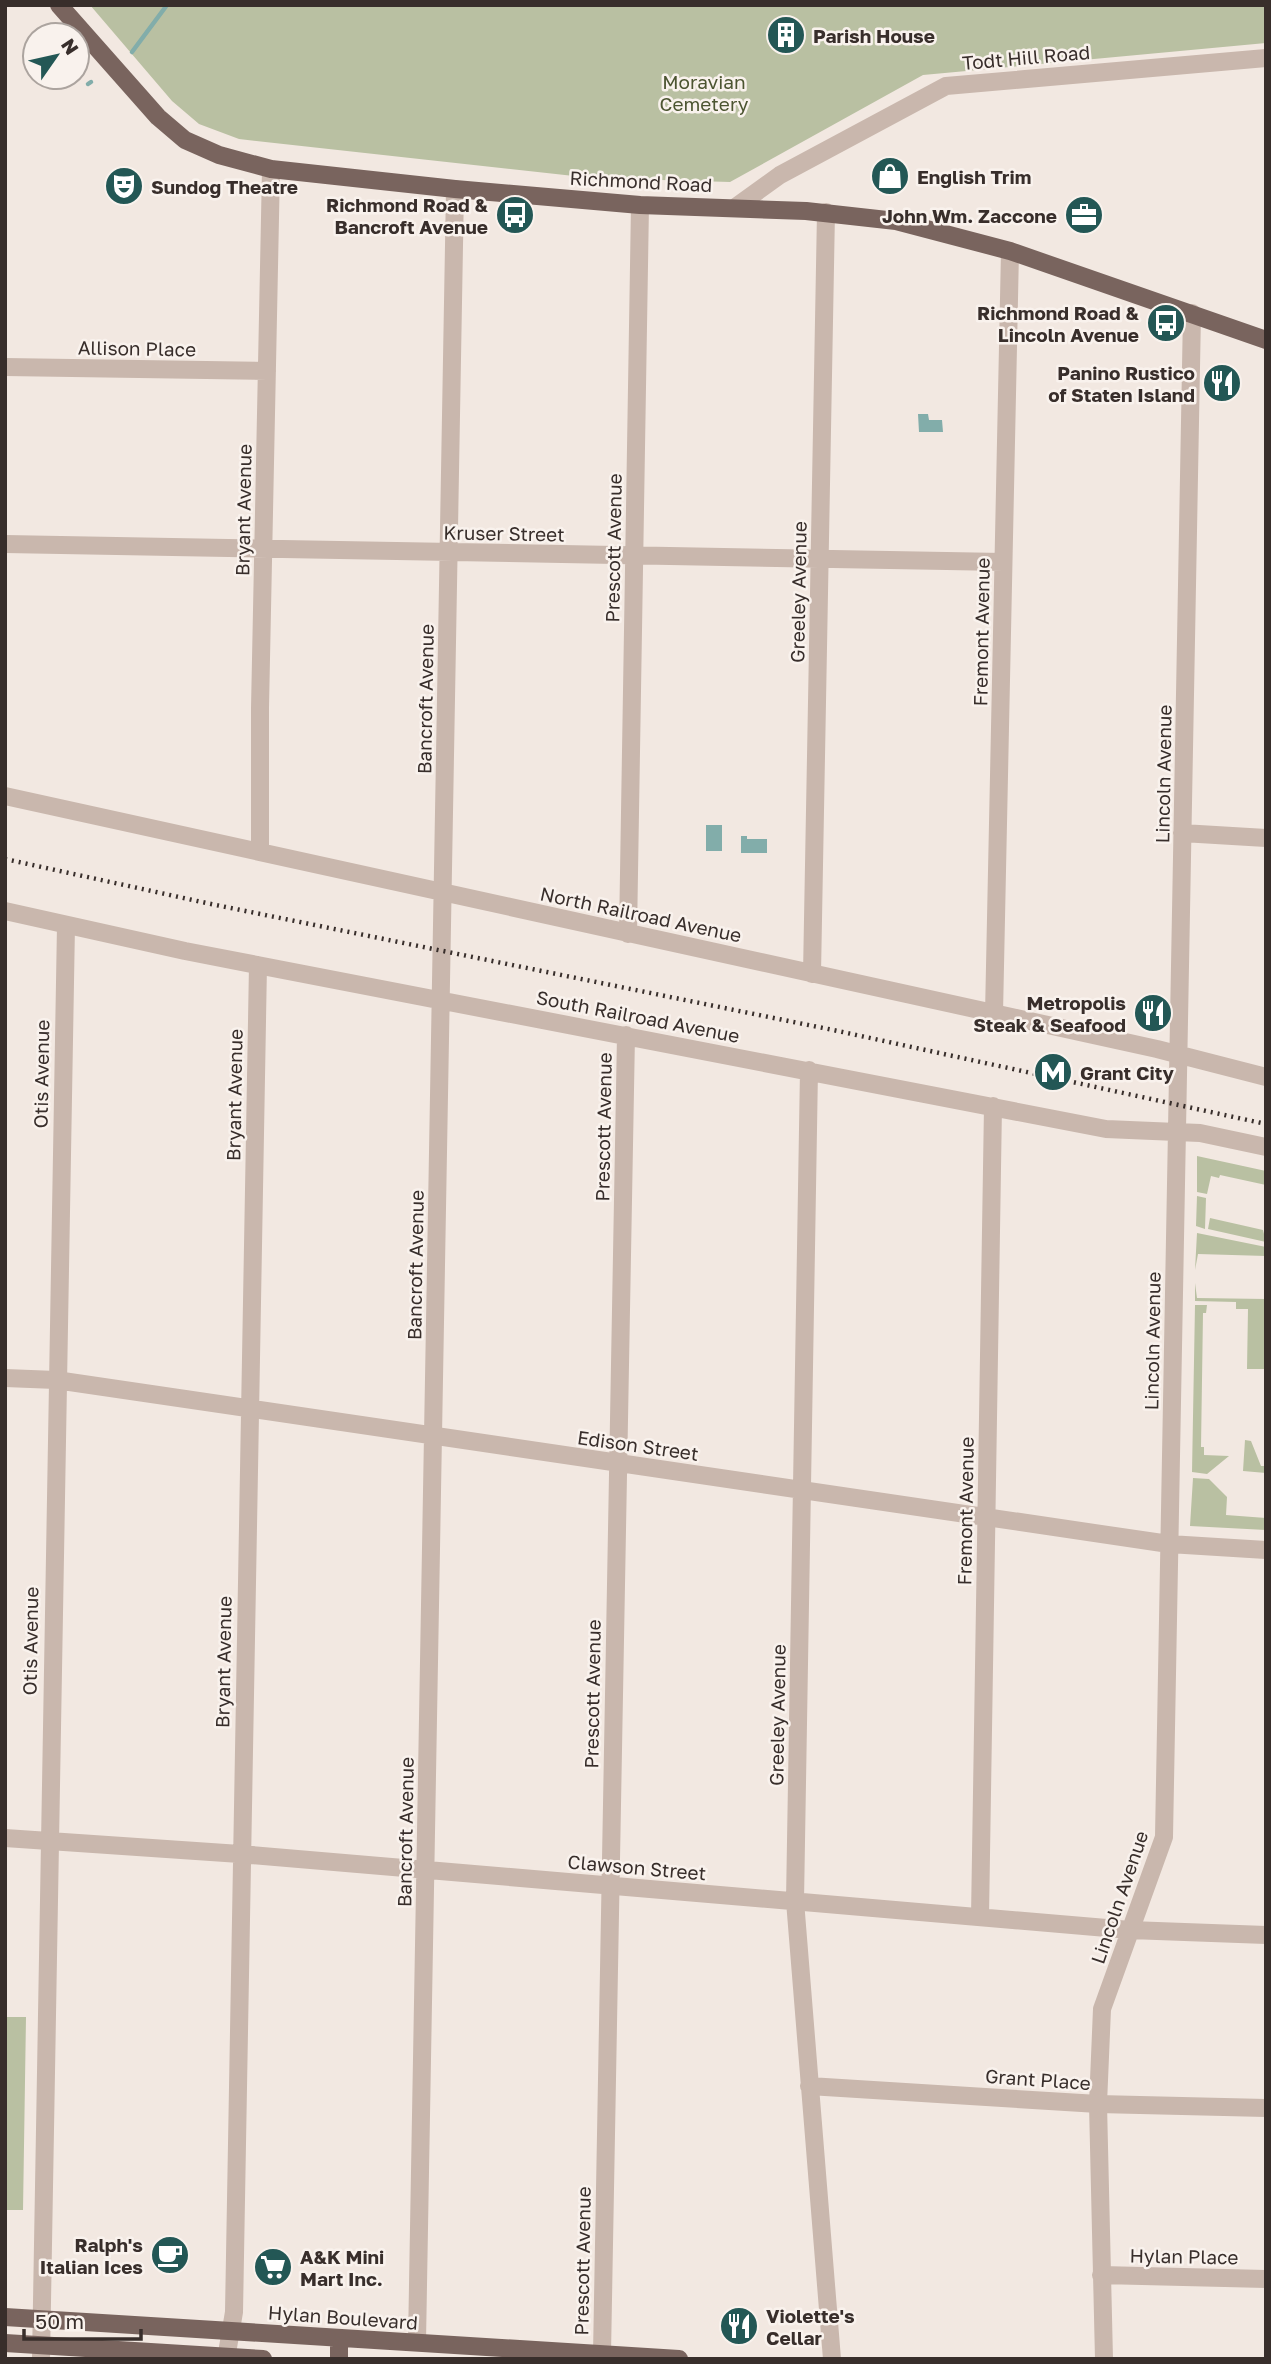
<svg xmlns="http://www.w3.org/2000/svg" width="1271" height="2364" font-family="'Golos Text',sans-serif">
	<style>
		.green { fill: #b9c0a2 }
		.water { fill: #82adaa }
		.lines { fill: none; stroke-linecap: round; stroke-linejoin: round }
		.stream { stroke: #82adaa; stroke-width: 4.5 }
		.minor { stroke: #c9b7ad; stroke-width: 18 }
		.major { stroke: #79645e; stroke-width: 18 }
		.rail { stroke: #382e2b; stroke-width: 4.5; stroke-dasharray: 2 5; stroke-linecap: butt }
		.labels { text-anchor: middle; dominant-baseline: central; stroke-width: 5; stroke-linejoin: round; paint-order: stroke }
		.poi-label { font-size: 19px; font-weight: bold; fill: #382e2b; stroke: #f9f2ed; text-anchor: start }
		.street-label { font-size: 19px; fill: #382e2b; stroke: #f9f2ed }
		.park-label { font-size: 19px; fill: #4c5531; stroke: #f9f2ed }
	</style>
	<rect width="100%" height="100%" fill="#f2e8e1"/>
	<path class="green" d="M90,5H1266V43L923,75L730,182L592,178L239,139L199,124L172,101Z
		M1197,1156L1266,1171V1185L1220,1175L1219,1178L1211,1176L1207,1194L1197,1192Z
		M1197,1196L1206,1198L1205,1229L1196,1226Z
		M1210,1218L1263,1230L1266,1242L1208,1229Z
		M1197,1233L1266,1247V1256L1198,1254L1195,1270Z
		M1195,1283L1197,1298L1266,1299L1265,1369H1247L1248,1309H1236V1302L1195,1301Z
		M1195,1305H1207L1206,1313H1203L1201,1447H1204V1455L1229,1456L1207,1474L1192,1472Z
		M1245,1440L1251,1441L1261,1466H1266V1473L1243,1471Z
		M1193,1478L1209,1479L1227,1497L1226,1515L1266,1518V1530L1190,1526Z
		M5,2017H26L23,2210H5Z"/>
	<path class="water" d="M918,414H928L929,420H942L943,432H919Z
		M706,825H722V851H706Z
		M741,836H747V839H767V853H741Z"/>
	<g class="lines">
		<path class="stream" d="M132,52L167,5
			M88,84L91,82"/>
		<path class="minor" d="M737,206L780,175L946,86L1266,58
			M5,367L267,371
			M5,544L1003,562
			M5,796L1157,1049L1266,1077
			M1182,833L1266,838
			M260,852V708L271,169
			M5,911L185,951L1106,1129L1200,1133L1266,1147
			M628,934L640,205
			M812,974L826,212
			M994,1014L1010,251
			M809,1070L795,1901L832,2359
			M5,1378L56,1380L1169,1544L1266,1550
			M5,1838L240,1854L1130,1930L1266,1935
			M980,1917L993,1106
			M809,2086L1098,2104L1266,2108
			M1101,2275L1266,2279
			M417,2342L455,189
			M602,2354L626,1035
			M41,2359L66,925
			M226,2359L234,2312L258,965
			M1104,2359L1098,2104L1102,2009L1164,1837L1192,313"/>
		<path class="major" d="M59,5L158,117L185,140L219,155L271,169L455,189L640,205L806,211L896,221L1010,251L1266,340
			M5,2317L679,2359
			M339,2338V2359
			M5,2343L263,2359"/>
		<path class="rail" d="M5,859L211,904L838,1031L1266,1124"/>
	</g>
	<defs>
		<symbol id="building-disc" viewBox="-11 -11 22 22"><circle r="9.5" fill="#235755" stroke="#f9f2ed"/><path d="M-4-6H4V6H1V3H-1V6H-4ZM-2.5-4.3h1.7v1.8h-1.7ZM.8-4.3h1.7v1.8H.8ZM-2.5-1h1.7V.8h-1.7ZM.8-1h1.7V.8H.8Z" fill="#fff"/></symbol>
		<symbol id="shop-disc" viewBox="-11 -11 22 22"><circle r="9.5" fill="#235755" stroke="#f9f2ed"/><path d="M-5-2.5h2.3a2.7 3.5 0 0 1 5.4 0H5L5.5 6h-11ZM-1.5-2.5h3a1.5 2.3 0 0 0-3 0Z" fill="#fff"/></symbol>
		<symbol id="theatre-disc" viewBox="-11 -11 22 22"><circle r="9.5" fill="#235755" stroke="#f9f2ed"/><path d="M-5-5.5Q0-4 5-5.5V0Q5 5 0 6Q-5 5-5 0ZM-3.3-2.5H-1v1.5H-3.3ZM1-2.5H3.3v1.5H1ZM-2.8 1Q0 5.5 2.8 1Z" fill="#fff"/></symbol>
		<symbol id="bus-disc" viewBox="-11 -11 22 22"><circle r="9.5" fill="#235755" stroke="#f9f2ed"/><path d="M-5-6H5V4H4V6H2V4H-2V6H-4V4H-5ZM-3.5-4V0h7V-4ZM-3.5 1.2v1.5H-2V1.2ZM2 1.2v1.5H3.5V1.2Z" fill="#fff"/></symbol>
		<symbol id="office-disc" viewBox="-11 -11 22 22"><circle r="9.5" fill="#235755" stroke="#f9f2ed"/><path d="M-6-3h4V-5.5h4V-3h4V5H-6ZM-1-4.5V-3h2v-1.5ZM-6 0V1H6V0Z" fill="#fff"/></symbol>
		<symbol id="restaurant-disc" viewBox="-11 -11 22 22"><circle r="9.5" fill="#235755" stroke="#f9f2ed"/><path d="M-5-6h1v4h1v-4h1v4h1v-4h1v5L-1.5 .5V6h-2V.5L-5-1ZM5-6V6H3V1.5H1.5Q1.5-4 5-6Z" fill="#fff"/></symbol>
		<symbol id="metro-disc" viewBox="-11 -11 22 22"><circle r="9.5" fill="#235755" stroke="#f9f2ed"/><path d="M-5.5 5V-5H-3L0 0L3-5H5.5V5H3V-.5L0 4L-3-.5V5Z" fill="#fff"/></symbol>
		<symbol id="cafe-disc" viewBox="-11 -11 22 22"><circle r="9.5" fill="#235755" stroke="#f9f2ed"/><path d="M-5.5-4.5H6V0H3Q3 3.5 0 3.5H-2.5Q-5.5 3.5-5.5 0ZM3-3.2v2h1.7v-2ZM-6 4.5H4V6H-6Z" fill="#fff"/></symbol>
		<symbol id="supermarket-disc" viewBox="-11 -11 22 22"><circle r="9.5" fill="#235755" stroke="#f9f2ed"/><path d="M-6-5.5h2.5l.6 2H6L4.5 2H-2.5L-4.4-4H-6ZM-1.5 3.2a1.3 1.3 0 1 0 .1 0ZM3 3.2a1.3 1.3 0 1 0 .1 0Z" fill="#fff"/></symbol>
	</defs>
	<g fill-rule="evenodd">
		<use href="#building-disc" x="764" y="13" width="44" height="44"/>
		<use href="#shop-disc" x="868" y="154" width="44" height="44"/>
		<use href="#theatre-disc" x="102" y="164" width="44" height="44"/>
		<use href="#bus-disc" x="493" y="193" width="44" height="44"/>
		<use href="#office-disc" x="1062" y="193" width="44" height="44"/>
		<use href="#bus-disc" x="1144" y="301" width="44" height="44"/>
		<use href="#restaurant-disc" x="1200" y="361" width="44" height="44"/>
		<use href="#restaurant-disc" x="1131" y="991" width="44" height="44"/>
		<use href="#metro-disc" x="1031" y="1050" width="44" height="44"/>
		<use href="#cafe-disc" x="148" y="2233" width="44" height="44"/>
		<use href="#supermarket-disc" x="251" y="2245" width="44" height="44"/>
		<use href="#restaurant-disc" x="717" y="2304" width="44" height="44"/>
	</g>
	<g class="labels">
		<g class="poi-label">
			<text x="813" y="35">Parish House</text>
			<text x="917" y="176">English Trim</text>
			<text x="151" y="186">Sundog Theatre</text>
			<text x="488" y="204" text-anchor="end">Richmond Road &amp;<tspan x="488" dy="22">Bancroft Avenue</tspan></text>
			<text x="1057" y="215" text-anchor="end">John Wm. Zaccone</text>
			<text x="1139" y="312" text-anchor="end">Richmond Road &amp;<tspan x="1139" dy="22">Lincoln Avenue</tspan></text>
			<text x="1195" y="372" text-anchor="end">Panino Rustico<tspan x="1195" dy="22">of Staten Island</tspan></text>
			<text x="1126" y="1002" text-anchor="end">Metropolis<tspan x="1126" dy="22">Steak &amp; Seafood</tspan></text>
			<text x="1080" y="1072">Grant City</text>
			<text x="143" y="2244" text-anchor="end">Ralph's<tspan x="143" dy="22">Italian Ices</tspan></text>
			<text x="300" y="2256">A&amp;K Mini<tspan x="300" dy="22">Mart Inc.</tspan></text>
			<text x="766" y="2315">Violette's<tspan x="766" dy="22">Cellar</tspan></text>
		</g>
		<g class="street-label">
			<text transform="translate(1026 57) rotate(-5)">Todt Hill Road</text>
			<text transform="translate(641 181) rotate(3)">Richmond Road</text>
			<text transform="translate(137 348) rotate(1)">Allison Place</text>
			<text transform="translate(243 510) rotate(-89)">Bryant Avenue</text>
			<text transform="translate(504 533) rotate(1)">Kruser Street</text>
			<text transform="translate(613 548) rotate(-89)">Prescott Avenue</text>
			<text transform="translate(798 592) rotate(-89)">Greeley Avenue</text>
			<text transform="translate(981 632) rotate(-89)">Fremont Avenue</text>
			<text transform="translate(425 699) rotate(-89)">Bancroft Avenue</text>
			<text transform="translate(1163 774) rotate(-89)">Lincoln Avenue</text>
			<text transform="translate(641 914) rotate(12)">North Railroad Avenue</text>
			<text transform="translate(638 1016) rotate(11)">South Railroad Avenue</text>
			<text transform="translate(41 1074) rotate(-89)">Otis Avenue</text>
			<text transform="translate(234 1095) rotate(-89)">Bryant Avenue</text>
			<text transform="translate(603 1127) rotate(-89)">Prescott Avenue</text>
			<text transform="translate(415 1265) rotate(-89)">Bancroft Avenue</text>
			<text transform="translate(1152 1341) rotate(-89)">Lincoln Avenue</text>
			<text transform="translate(638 1445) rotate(8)">Edison Street</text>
			<text transform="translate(965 1511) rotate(-89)">Fremont Avenue</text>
			<text transform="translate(30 1641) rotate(-89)">Otis Avenue</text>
			<text transform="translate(223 1662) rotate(-89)">Bryant Avenue</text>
			<text transform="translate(592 1694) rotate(-89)">Prescott Avenue</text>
			<text transform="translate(777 1715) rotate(-89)">Greeley Avenue</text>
			<text transform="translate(405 1832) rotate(-89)">Bancroft Avenue</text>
			<text transform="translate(637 1867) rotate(5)">Clawson Street</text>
			<text transform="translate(1119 1897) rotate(-71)">Lincoln Avenue</text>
			<text transform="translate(1038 2079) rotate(4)">Grant Place</text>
			<text transform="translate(1184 2256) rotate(1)">Hylan Place</text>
			<text transform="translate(582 2261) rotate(-89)">Prescott Avenue</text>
			<text transform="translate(343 2317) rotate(4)">Hylan Boulevard</text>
		</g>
		<g class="park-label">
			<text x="704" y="81">Moravian<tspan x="704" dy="22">Cemetery</tspan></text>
		</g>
	</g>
	<rect width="1271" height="2364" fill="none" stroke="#382e2b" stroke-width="14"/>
	<g transform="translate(56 56) rotate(56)"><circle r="33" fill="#f9f2ed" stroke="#aca49f" stroke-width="2"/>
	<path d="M0-5L12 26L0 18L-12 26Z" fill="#235755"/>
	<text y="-10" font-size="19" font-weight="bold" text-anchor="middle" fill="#382e2b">N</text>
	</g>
	<path d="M24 2329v10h117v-10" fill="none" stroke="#382e2b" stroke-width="3.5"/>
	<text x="35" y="2329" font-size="21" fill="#382e2b" stroke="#f9f2ed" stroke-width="5" paint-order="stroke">50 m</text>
</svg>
